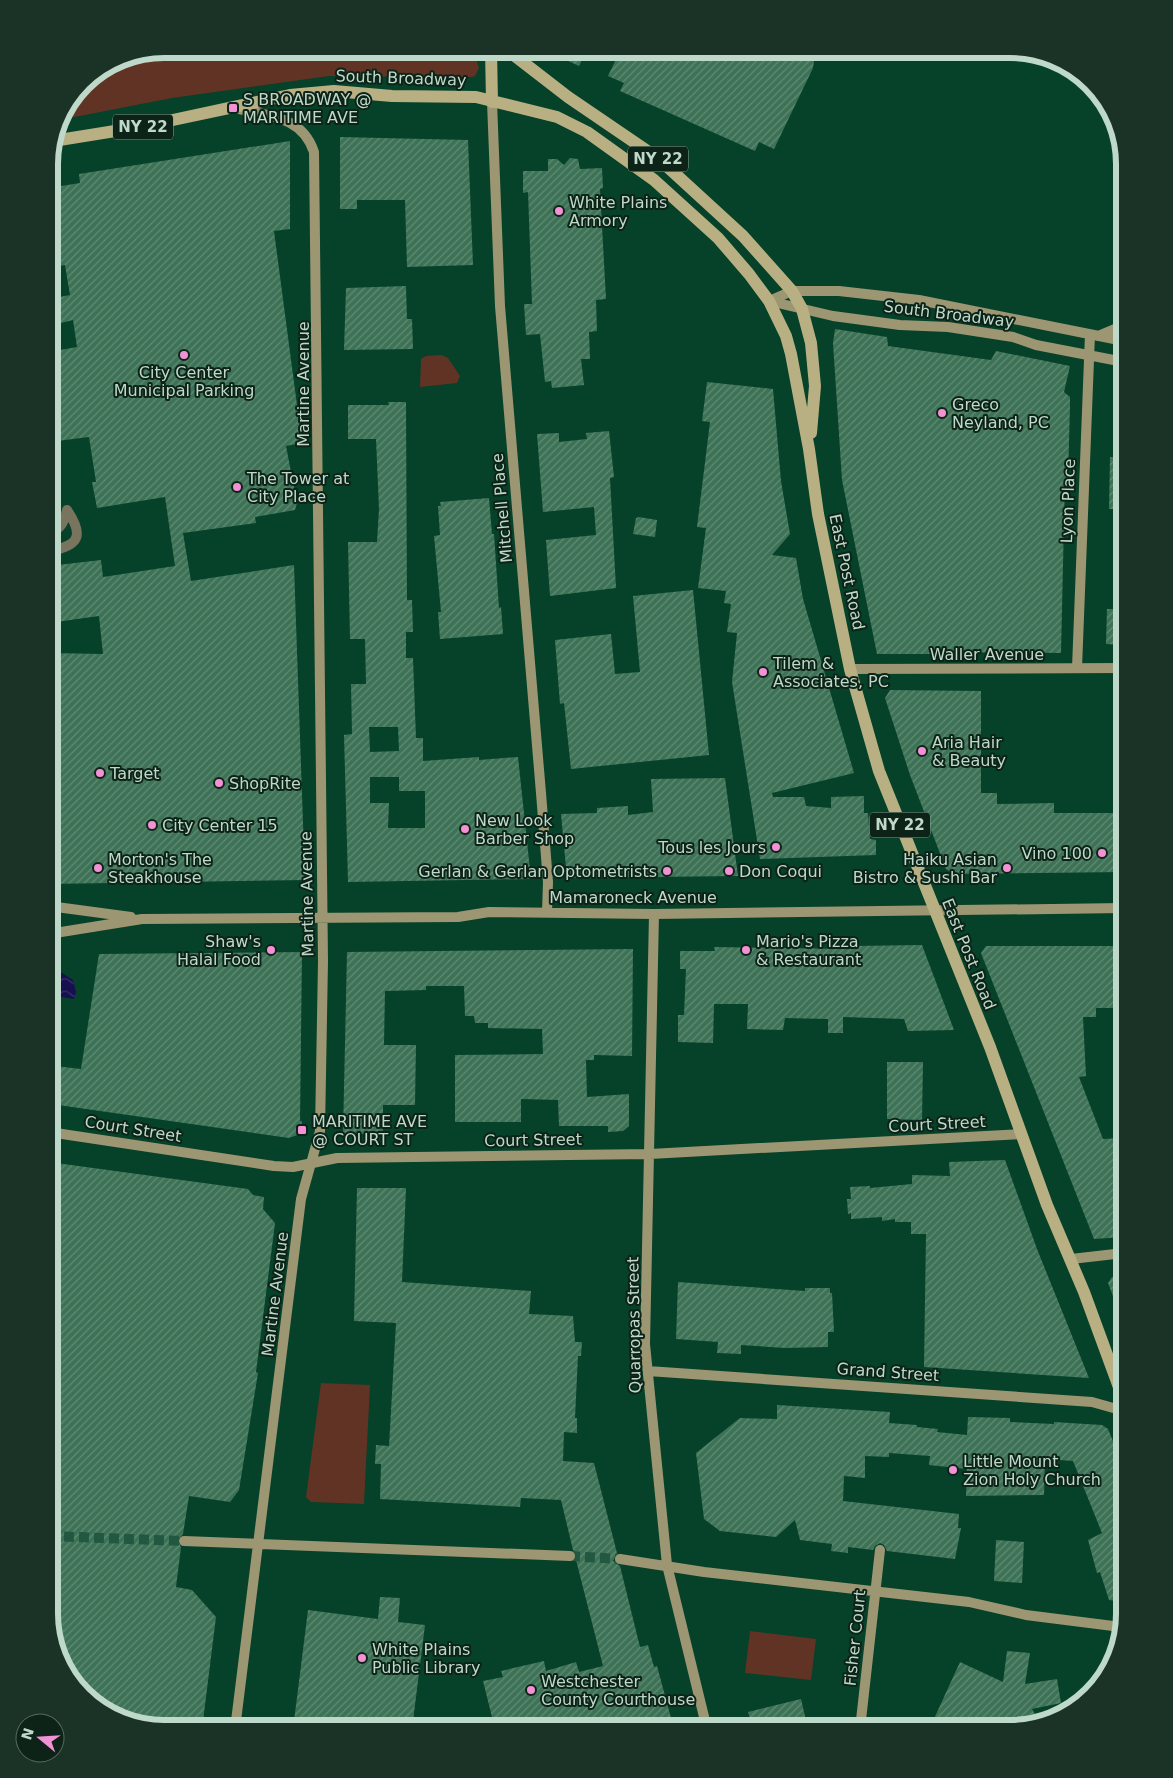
<svg xmlns="http://www.w3.org/2000/svg" width="1173" height="1778" font-family="'DejaVu Sans',sans-serif">
	<style>
		.park { fill: #603324 }
		.water { fill: url(#water-waves) }
		.building { fill: url(#building-hatch); fill-rule: evenodd }
		.lines { fill: none; stroke-linecap: round; stroke-linejoin: round }
		.secondary-tunnel { stroke: #225841; stroke-width: 10; stroke-dasharray: 10 5; stroke-linecap: butt }
		.street { stroke: #78745e; stroke-width: 10 }
		.secondary { stroke: #9c9673; stroke-width: 10 }
		.primary { stroke: #b8b083; stroke-width: 12 }
		.poi-dot { fill: #f391d5; stroke: #0d2318; stroke-width: 2 }
		.labels { text-anchor: middle; dominant-baseline: central; stroke-width: 4; stroke-linejoin: round; paint-order: stroke }
		.shield { fill: #0d2318; stroke: #89a294; stroke-width: 1 }
		.shield-label { font-size: 15px; font-weight: bold; fill: #bed9c9 }
		.street-label { font-size: 16px; fill: #bed9c9; stroke: #0d2318 }
		.poi-label { font-size: 16px; fill: #bed9c9; stroke: #0d2318; text-anchor: start }
		.rim { fill: none; stroke: #bed9c9; stroke-width: 6 }
	</style>
	<defs>
		<pattern id="water-waves" width="16" height="10" patternUnits="userSpaceOnUse" patternTransform="scale(1.25)"><rect width="16" height="10" fill="#170f50"/><path d="M0 5q4-4 8 0t8 0" fill="none" stroke="#373168"/></pattern>
		<pattern id="building-hatch" width="6" height="6" patternUnits="userSpaceOnUse" patternTransform="scale(1.25)"><rect width="6" height="6" fill="#3d7256"/><path d="M-1 1l2-2M0 6l6-6M5 7l2-2" fill="none" stroke="#608c75"/></pattern>
	</defs>
	<rect width="100%" height="100%" fill="#064129"/>
	<path class="park" d="M163,49H468L476,58L479,68L475,76L471,77L329,76L172,98L59,120C65,96 98,65 121,57C134,53 150,51 163,49Z
		M442,355L448,358L460,376L457,383L420,387L421,359L426,356Z
		M321,1383L370,1385L364,1504L311,1502L306,1497Z
		M750,1631L816,1639L811,1680L745,1673Z"/>
	<path class="water" d="M59,971L73,980L76,992L74,999L56,996Z"/>
	<path class="building" d="M542,49H587L579,66Z
		M621,49H803L800,55L814,61L813,68L774,149L759,142L755,151L620,91L624,83L608,76Z
		M340,137L468,140L473,265L407,267L405,200H357V209H340Z
		M290,141V229L274,231L302,443L286,446L297,503L295,510L255,517L256,523L183,533L191,581L294,565L305,880L49,884V653L103,654L99,616L49,623V566L101,560L103,577L175,566L165,497L97,508L92,482H96L89,437L49,442V352L77,347L73,320L49,326V299L70,295L65,265L49,268V188L80,183L79,174Z
		M570,158L578,159L580,169L602,168L603,188L600,189L606,299L596,300L597,331L589,332L590,359H581L584,385L552,388L551,381L545,382L540,334L526,335L524,304H532L528,192L523,193V171H548V159H557L564,165Z
		M406,286L407,319H412L413,349L344,350L346,288Z
		M835,329L887,337L888,346L991,360L996,351L1070,366L1064,392L1070,397V406L1068,479L1065,478L1061,653L946,652V654H877L842,480L833,343Z
		M707,382L773,389L781,481L790,534L772,555L796,558L803,599L854,773L772,793L773,797H804L806,806L831,808V797L864,796V813H868L870,839L876,840V855L760,859L732,682L737,633L727,632L731,604L724,603L726,591L698,588L706,528L697,527L710,422L702,421Z
		M388,402H406L407,600H412L413,632H406V658H413L416,738H423V761L479,757V760L518,757L531,879L348,882L344,735L352,734L351,684H366L365,639H350L348,542H377L379,509L376,439H348V405H389ZM369,727H398L399,751L370,752ZM370,777H399V791H425V828H388L389,803H370Z
		M609,431L614,477L610,478L616,588L550,596L546,540L596,535L594,507L543,512L537,434L559,433V442L587,439L586,433Z
		M1110,457L1124,458V509H1109Z
		M489,498L492,534H494L499,608L501,607L503,634L440,639L438,612H441L434,536L440,535L438,506H441L440,502Z
		M639,517L657,520L655,537L633,534L636,518Z
		M693,590L709,755L571,769L564,703L560,704L555,640L611,634L615,674L640,672L633,596Z
		M1107,609H1124V645L1106,644Z
		M890,690L981,691V793H997V804L1054,803V813H1124V872L953,874L946,869L910,775L885,698Z
		M725,778L738,876L567,878L561,814L597,813V808L628,806V815L653,812L651,779Z
		M922,945L954,1030L908,1031L904,1019L843,1017V1033H828V1019L785,1018L783,1030L747,1029L748,1004H714L713,1043L678,1042V1015H684L686,969H680V951H715L714,947L853,949V946Z
		M986,946H1124V1008H1096V1017H1083L1086,1076L1079,1077L1103,1139L1124,1138V1237L1094,1239L981,953Z
		M633,949L632,1056L594,1055V1060H586L587,1097L629,1094V1126L623,1131L608,1132V1126H559L558,1100L521,1099V1122H455V1055L543,1054L542,1029L488,1028V1023H475L474,1016H465L464,986H426V990L385,991L384,1045H416L415,1105H383V1134H343L347,952Z
		M302,952L300,1121H302L300,1134L289,1138L51,1104L55,1066L81,1069L99,954Z
		M887,1062H923L922,1120L887,1119Z
		M1005,1160L1037,1249L1089,1378L924,1367L926,1234H911V1222H895V1219L882,1221V1217L851,1219V1213L848,1214L847,1199H851L850,1187L870,1186V1188L912,1184V1175L950,1176L949,1162Z
		M49,1162L248,1189L253,1195L264,1197L263,1209L275,1223L256,1372L258,1373L239,1490L230,1502L189,1496L183,1534L177,1540L181,1547L176,1587L192,1590L216,1617L202,1729H156L106,1714L64,1672L49,1615Z
		M357,1188H406L402,1282L531,1291L529,1314L573,1316L575,1342H582L581,1356H578L575,1418H577V1433L564,1432L563,1461L594,1463L617,1553L613,1561L620,1566L640,1647L648,1645L654,1667L657,1666L674,1729H495L483,1681L503,1677L501,1671L544,1661L546,1671L576,1662L579,1672L603,1666L576,1560V1553L573,1550L561,1500L521,1498L520,1507L380,1499L381,1464H375L376,1445L389,1446L396,1323L354,1321Z
		M1124,1276V1322H1123L1108,1283L1112,1277Z
		M678,1282L805,1291V1288H830V1293H832L834,1332H828V1347L785,1348L741,1345V1354L717,1353L718,1342L676,1339Z
		M777,1405L890,1412L889,1423L917,1425V1427L938,1429L937,1432L967,1435L968,1417L1010,1418V1422L1054,1424V1422L1102,1425L1108,1429L1124,1468V1602L1109,1600L1100,1572L1097,1573L1088,1540L1102,1533L1073,1461L1045,1459L1044,1495L966,1496L967,1469L929,1465L930,1456L889,1453V1457L865,1456V1478L844,1476L843,1501L959,1514L958,1528H961L955,1559L887,1551L884,1545L880,1543L875,1546L873,1550L848,1547V1553L831,1551L832,1544L800,1540L795,1520L776,1537L720,1531L704,1519L696,1453L740,1418L777,1419Z
		M996,1540L1024,1542L1022,1583L994,1581Z
		M380,1597L400,1598L398,1622L425,1625L412,1729H293L308,1610L378,1619Z
		M1007,1651L1030,1653L1025,1684L1057,1679L1061,1703L1032,1709L1039,1721L1010,1729H942L933,1721L960,1662L1003,1682Z
		M801,1699L808,1729H753L748,1712Z"/>
	<g class="lines">
		<path class="secondary-tunnel" d="M49,1536L184,1541
			M570,1556L620,1559"/>
		<path class="street" d="M49,535C61,528 64,523 67,510
			M49,551C80,546 84,535 67,510"/>
		<path class="secondary" d="M492,102L500,306L541,793L548,882L547,912
			M234,108C267,116 302,115 314,152L323,961L320,1131L301,1199L235,1729
			M769,301L792,291H839L919,300L1124,341
			M769,301L833,316L900,325L948,327L1013,337L1036,345L1124,362
			M1098,336L1124,325
			M1077,668L1090,334
			M850,669L1124,668
			M49,906L131,917
			M654,914L645,1344L667,1565L707,1729
			M49,936L55,933L142,919L458,917L489,912L654,914L1124,908
			M49,1132L274,1166L293,1167L337,1158L650,1154L1021,1134
			M1071,1259L1124,1253
			M648,1371L1092,1402L1124,1411
			M184,1541L570,1556
			M620,1559L704,1572L969,1602L1026,1615L1121,1627
			M860,1729L880,1550"/>
		<path class="primary" d="M491,49L492,102
			M506,49L568,97L659,159L743,236L792,291L802,309L811,343L815,386L811,433
			M53,141L140,127L290,95L334,91L392,96L476,97L557,117L587,132L654,180L718,238L749,274L769,301L786,336L791,354L809,449L818,514L850,669L879,771L990,1047L1047,1205L1084,1292L1124,1401"/>
	</g>
	<g class="poi-dot">
		<rect x="228" y="103" width="10" height="10" rx="2.5"/>
		<circle cx="559" cy="211" r="5"/>
		<circle cx="184" cy="355" r="5"/>
		<circle cx="942" cy="413" r="5"/>
		<circle cx="237" cy="487" r="5"/>
		<circle cx="763" cy="672" r="5"/>
		<circle cx="922" cy="751" r="5"/>
		<circle cx="100" cy="773" r="5"/>
		<circle cx="219" cy="783" r="5"/>
		<circle cx="152" cy="825" r="5"/>
		<circle cx="465" cy="829" r="5"/>
		<circle cx="776" cy="847" r="5"/>
		<circle cx="1102" cy="853" r="5"/>
		<circle cx="98" cy="868" r="5"/>
		<circle cx="1007" cy="868" r="5"/>
		<circle cx="667" cy="871" r="5"/>
		<circle cx="729" cy="871" r="5"/>
		<circle cx="271" cy="950" r="5"/>
		<circle cx="746" cy="950" r="5"/>
		<rect x="297" y="1125" width="10" height="10" rx="2.5"/>
		<circle cx="953" cy="1470" r="5"/>
		<circle cx="362" cy="1658" r="5"/>
		<circle cx="531" cy="1690" r="5"/>
	</g>
	<g class="labels">
		<g class="shield">
			<rect x="113" y="114.5" width="60" height="25" rx="4"/>
			<rect x="628" y="146.5" width="60" height="25" rx="4"/>
			<rect x="870" y="812.5" width="60" height="25" rx="4"/>
		</g>
		<g class="shield-label">
			<text x="143" y="127">NY 22</text>
			<text x="658" y="159">NY 22</text>
			<text x="900" y="825">NY 22</text>
		</g>
		<g class="street-label">
			<text transform="translate(401 78) rotate(2)">South Broadway</text>
			<text transform="translate(949 314) rotate(7)">South Broadway</text>
			<text transform="translate(303 384) rotate(-90)">Martine Avenue</text>
			<text transform="translate(1068 501) rotate(-88)">Lyon Place</text>
			<text transform="translate(502 508) rotate(-95)">Mitchell Place</text>
			<text transform="translate(847 572) rotate(78)">East Post Road</text>
			<text x="987" y="654">Waller Avenue</text>
			<text transform="translate(307 894) rotate(-91)">Martine Avenue</text>
			<text x="633" y="897">Mamaroneck Avenue</text>
			<text transform="translate(969 954) rotate(68)">East Post Road</text>
			<text transform="translate(937 1124) rotate(-3)">Court Street</text>
			<text transform="translate(133 1129) rotate(9)">Court Street</text>
			<text transform="translate(533 1140) rotate(-1)">Court Street</text>
			<text transform="translate(275 1294) rotate(-83)">Martine Avenue</text>
			<text transform="translate(634 1325) rotate(-91)">Quarropas Street</text>
			<text transform="translate(888 1372) rotate(4)">Grand Street</text>
			<text transform="translate(855 1638) rotate(-84)">Fisher Court</text>
		</g>
		<g class="poi-label">
			<text x="243" y="99">S BROADWAY @<tspan x="243" dy="18">MARITIME AVE</tspan></text>
			<text x="569" y="202">White Plains<tspan x="569" dy="18">Armory</tspan></text>
			<text x="184" y="372" text-anchor="middle">City Center<tspan x="184" dy="18">Municipal Parking</tspan></text>
			<text x="952" y="404">Greco<tspan x="952" dy="18">Neyland, PC</tspan></text>
			<text x="247" y="478">The Tower at<tspan x="247" dy="18">City Place</tspan></text>
			<text x="773" y="663">Tilem &amp;<tspan x="773" dy="18">Associates, PC</tspan></text>
			<text x="932" y="742">Aria Hair<tspan x="932" dy="18">&amp; Beauty</tspan></text>
			<text x="110" y="773">Target</text>
			<text x="229" y="783">ShopRite</text>
			<text x="475" y="820">New Look<tspan x="475" dy="18">Barber Shop</tspan></text>
			<text x="162" y="825">City Center 15</text>
			<text x="766" y="847" text-anchor="end">Tous les Jours</text>
			<text x="1092" y="853" text-anchor="end">Vino 100</text>
			<text x="108" y="859">Morton's The<tspan x="108" dy="18">Steakhouse</tspan></text>
			<text x="997" y="859" text-anchor="end">Haiku Asian<tspan x="997" dy="18">Bistro &amp; Sushi Bar</tspan></text>
			<text x="657" y="871" text-anchor="end">Gerlan &amp; Gerlan Optometrists</text>
			<text x="739" y="871">Don Coqui</text>
			<text x="261" y="941" text-anchor="end">Shaw's<tspan x="261" dy="18">Halal Food</tspan></text>
			<text x="756" y="941">Mario's Pizza<tspan x="756" dy="18">&amp; Restaurant</tspan></text>
			<text x="312" y="1121">MARITIME AVE<tspan x="312" dy="18">@ COURT ST</tspan></text>
			<text x="963" y="1461">Little Mount<tspan x="963" dy="18">Zion Holy Church</tspan></text>
			<text x="372" y="1649">White Plains<tspan x="372" dy="18">Public Library</tspan></text>
			<text x="541" y="1681">Westchester<tspan x="541" dy="18">County Courthouse</tspan></text>
		</g>
	</g>
	<path d="M0 0H1173V1778H0ZM164 58H1010A106 106 0 0 1 1116 164V1614A106 106 0 0 1 1010 1720H164A106 106 0 0 1 58 1614V164A106 106 0 0 1 164 58Z" fill="#1b3226" fill-rule="evenodd"/>
	<path class="rim" d="M164 58H1010A106 106 0 0 1 1116 164V1614A106 106 0 0 1 1010 1720H164A106 106 0 0 1 58 1614V164A106 106 0 0 1 164 58Z"/>
	<g transform="translate(40 1738) rotate(288)"><circle r="24" fill="#0d2318" stroke="#546c5f"/>
	<path d="M0-4L9 19L0 12L-9 19Z" fill="#f391d5"/>
	<text y="-8" font-size="14" font-weight="bold" text-anchor="middle" fill="#bed9c9">N</text>
	</g>
</svg>
